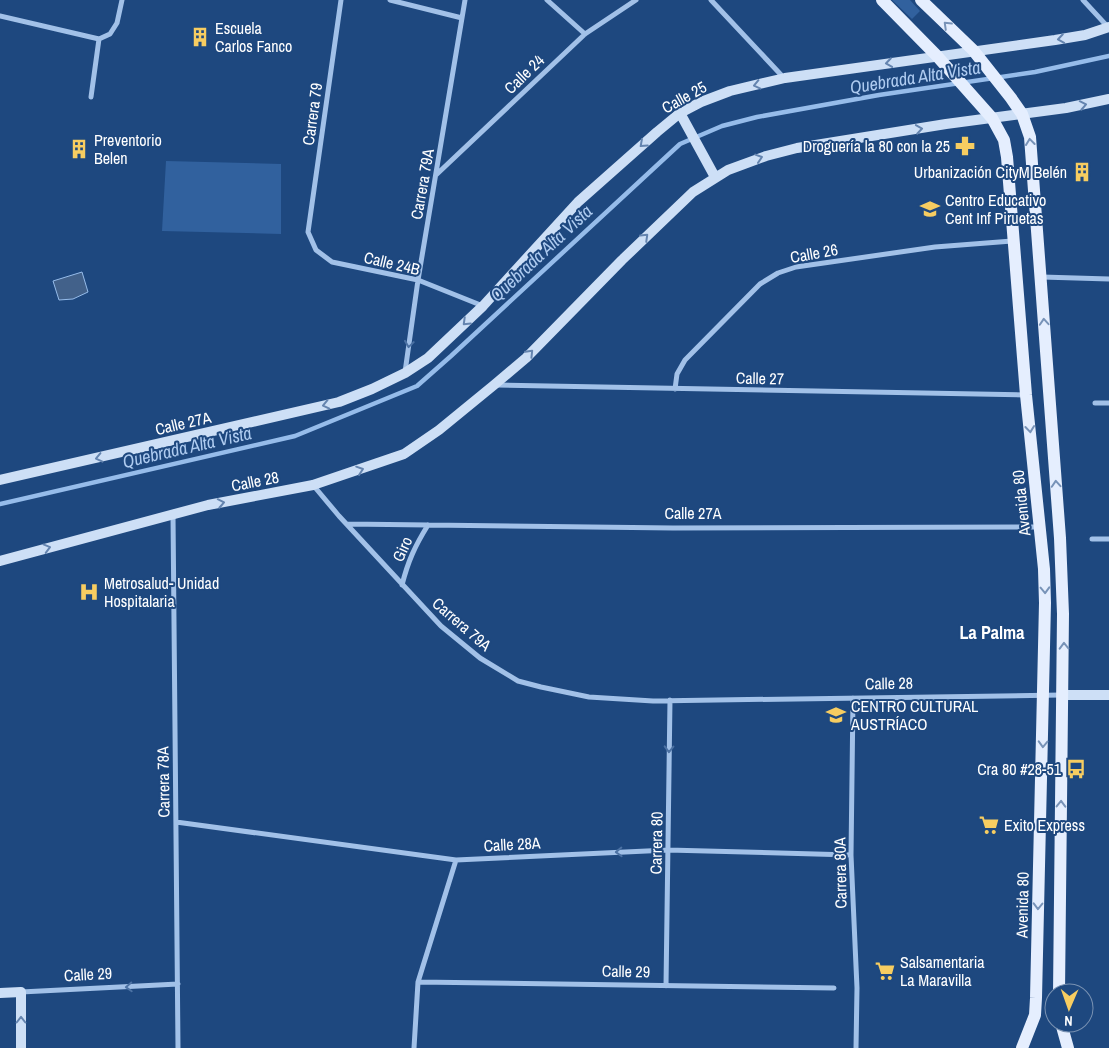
<svg xmlns="http://www.w3.org/2000/svg" width="1109" height="1048" font-family="'Archivo Narrow',sans-serif">
	<style>
		.green { fill: #31619e }
		.water { fill: #42618a; stroke: #96bcea }
		.lines { fill: none; stroke-linecap: round; stroke-linejoin: round }
		.stream { stroke: #96bcea; stroke-width: 4.5 }
		.street { stroke: #a2c1e8; stroke-width: 5 }
		.secondary { stroke: #cddff6; stroke-width: 10 }
		.primary { stroke: #e5eefe; stroke-width: 12 }
		.oneway { stroke: #7893b8 }
		.oneway2 { stroke: #6484af }
		.oneway3 { stroke: #4c72a4 }
		.labels { text-anchor: middle; dominant-baseline: central; stroke-width: 4; stroke-linejoin: round; paint-order: stroke }
		.poi-label { font-size: 16px; fill: #fff; stroke: #1e487f; text-anchor: start }
		.street-label { font-size: 16px; fill: #fff; stroke: #1e487f }
		.water-label { font-size: 18px; font-style: italic; fill: #aecbf0; stroke: #1e487f }
		.neighbourhood-label { font-size: 18px; font-weight: bold; fill: #fff; stroke: #1e487f }
	</style>
	<rect width="100%" height="100%" fill="#1e487f"/>
	<path class="green" d="M892,0H910L920,11L912,19Z
		M166,161L281,164V234L162,231Z"/>
	<path class="water" d="M82,272L88,292L73,299L59,300L53,281Z"/>
	<g class="lines">
		<path class="stream" d="M0,504L295,436L417,386L451,356L680,144L722,126L757,117L879,95L1035,72L1109,56"/>
		<path class="street" d="M341,0L308,232L316,250L332,262L418,280L483,306
			M390,0L462,18
			M547,0L585,34
			M711,0L784,78
			M1083,0L1108,27
			M0,16L99,39L110,34L117,23L122,0
			M91,97L99,39
			M436,175L585,34L636,0
			M1042,277L1109,279
			M405,372L418,280L465,0
			M497,385L1025,395
			M675,389L677,374L685,360L760,284L778,273L796,267L935,247L1012,241
			M1095,403H1109
			M313,485L339,516L441,626L480,658L518,681L541,687L589,697L653,701L1061,695
			M173,515L178,1048
			M347,524L673,528L1039,527
			M1092,539H1109
			M402,585C408,561 415,546 428,525
			M853,698L851,855L857,988L856,1048
			M176,822L456,860L668,850L851,855
			M418,982L834,988
			M666,986L670,700
			M21,992L178,984
			M414,1048L418,982L456,860"/>
		<path class="secondary" d="M680,113L715,177
			M0,480L339,402L372,389L405,373L428,358L483,306L578,202L657,132L680,113L701,102L730,91L785,78L1055,40L1085,35L1109,27
			M0,561L208,505L313,485L404,454L439,430L494,385L526,358L622,260L693,192L728,170L766,156L797,148L946,124L1066,108L1109,99
			M1064,695H1109
			M0,993L21,992V1048"/>
		<path class="primary" d="M882,0L937,56L992,118L1004,140L1007,157L1026,395L1044,569L1045,603L1036,998L1035,1015L1022,1048
			M921,0L973,50L1011,98L1022,114L1030,137L1060,538L1063,614L1059,993
			M1061,1023L1068,1048"/>
	</g>
	<defs><path id="oneway-chevron" d="M-2-3.5L2.5 0L-2 3.5" fill="none" stroke-width="1.6" stroke-linecap="round" stroke-linejoin="round" transform="scale(1.25)"/></defs>
	<g class="oneway">
		<use href="#oneway-chevron" transform="translate(947 25) rotate(-136)"/>
		<use href="#oneway-chevron" transform="translate(1030 142) rotate(-97)"/>
		<use href="#oneway-chevron" transform="translate(1044 322) rotate(-94)"/>
		<use href="#oneway-chevron" transform="translate(1030 429) rotate(84)"/>
		<use href="#oneway-chevron" transform="translate(1056 484) rotate(-94)"/>
		<use href="#oneway-chevron" transform="translate(1045 590) rotate(88)"/>
		<use href="#oneway-chevron" transform="translate(1064 646) rotate(-91)"/>
		<use href="#oneway-chevron" transform="translate(1043 744) rotate(92)"/>
		<use href="#oneway-chevron" transform="translate(1061 804) rotate(-89)"/>
		<use href="#oneway-chevron" transform="translate(1038 906) rotate(91)"/>
	</g>
	<g class="oneway2">
		<use href="#oneway-chevron" transform="translate(1061 39) rotate(171)"/>
		<use href="#oneway-chevron" transform="translate(889 63) rotate(172)"/>
		<use href="#oneway-chevron" transform="translate(757 85) rotate(167)"/>
		<use href="#oneway-chevron" transform="translate(1083 105) rotate(-11)"/>
		<use href="#oneway-chevron" transform="translate(919 129) rotate(-9)"/>
		<use href="#oneway-chevron" transform="translate(643 144) rotate(138)"/>
		<use href="#oneway-chevron" transform="translate(759 158) rotate(-18)"/>
		<use href="#oneway-chevron" transform="translate(645 237) rotate(-44)"/>
		<use href="#oneway-chevron" transform="translate(466 322) rotate(136)"/>
		<use href="#oneway-chevron" transform="translate(530 353) rotate(-46)"/>
		<use href="#oneway-chevron" transform="translate(326 405) rotate(167)"/>
		<use href="#oneway-chevron" transform="translate(99 458) rotate(167)"/>
		<use href="#oneway-chevron" transform="translate(360 470) rotate(-19)"/>
		<use href="#oneway-chevron" transform="translate(221 503) rotate(-11)"/>
		<use href="#oneway-chevron" transform="translate(47 548) rotate(-15)"/>
		<use href="#oneway-chevron" transform="translate(21 1020) rotate(-90)"/>
	</g>
	<g class="oneway3">
		<use href="#oneway-chevron" transform="translate(409 344) rotate(98)"/>
		<use href="#oneway-chevron" transform="translate(669 749) rotate(91)"/>
		<use href="#oneway-chevron" transform="translate(619 852) rotate(178)"/>
		<use href="#oneway-chevron" transform="translate(129 987) rotate(177)"/>
	</g>
	<defs>
		<symbol id="building-bare" viewBox="-9 -9 18 18"><path d="M-4-6H4V6H1V3H-1V6H-4ZM-2.5-4.3h1.7v1.8h-1.7ZM.8-4.3h1.7v1.8H.8ZM-2.5-1h1.7V.8h-1.7ZM.8-1h1.7V.8H.8Z" fill="#f7cd61" stroke="#1e487f" stroke-width="2.5" paint-order="stroke"/></symbol>
		<symbol id="pharmacy-bare" viewBox="-9 -9 18 18"><path d="M-2-6h4v4h4v4h-4v4h-4v-4h-4v-4h4Z" fill="#f7cd61" stroke="#1e487f" stroke-width="2.5" paint-order="stroke"/></symbol>
		<symbol id="school-bare" viewBox="-9 -9 18 18"><path d="M0-5L7-2L0 1L-7-2ZM-4 1L0 2.5L4 1V4Q0 6-4 4Z" fill="#f7cd61" stroke="#1e487f" stroke-width="2.5" paint-order="stroke"/></symbol>
		<symbol id="hospital-bare" viewBox="-9 -9 18 18"><path d="M-5-5h3v3.5h4V-5h3V5h-3V1.5h-4V5h-3Z" fill="#f7cd61" stroke="#1e487f" stroke-width="2.5" paint-order="stroke"/></symbol>
		<symbol id="bus-bare" viewBox="-9 -9 18 18"><path d="M-5-6H5V4H4V6H2V4H-2V6H-4V4H-5ZM-3.5-4V0h7V-4ZM-3.5 1.2v1.5H-2V1.2ZM2 1.2v1.5H3.5V1.2Z" fill="#f7cd61" stroke="#1e487f" stroke-width="2.5" paint-order="stroke"/></symbol>
		<symbol id="supermarket-bare" viewBox="-9 -9 18 18"><path d="M-6-5.5h2.5l.6 2H6L4.5 2H-2.5L-4.4-4H-6ZM-1.5 3.2a1.3 1.3 0 1 0 .1 0ZM3 3.2a1.3 1.3 0 1 0 .1 0Z" fill="#f7cd61" stroke="#1e487f" stroke-width="2.5" paint-order="stroke"/></symbol>
	</defs>
	<g fill-rule="evenodd">
		<use href="#building-bare" x="186" y="23" width="28" height="28"/>
		<use href="#pharmacy-bare" x="951" y="132" width="28" height="28"/>
		<use href="#building-bare" x="65" y="135" width="28" height="28"/>
		<use href="#building-bare" x="1068" y="158" width="28" height="28"/>
		<use href="#school-bare" x="916" y="195" width="28" height="28"/>
		<use href="#hospital-bare" x="75" y="578" width="28" height="28"/>
		<use href="#school-bare" x="822" y="701" width="28" height="28"/>
		<use href="#bus-bare" x="1062" y="755" width="28" height="28"/>
		<use href="#supermarket-bare" x="975" y="811" width="28" height="28"/>
		<use href="#supermarket-bare" x="871" y="957" width="28" height="28"/>
	</g>
	<g class="labels">
		<g class="poi-label">
			<text x="215" y="28">Escuela<tspan x="215" dy="18">Carlos Fanco</tspan></text>
			<text x="94" y="140">Preventorio<tspan x="94" dy="18">Belen</tspan></text>
			<text x="950" y="146" text-anchor="end">Droguería la 80 con la 25</text>
			<text x="1067" y="172" text-anchor="end">Urbanización CityM Belén</text>
			<text x="945" y="200">Centro Educativo<tspan x="945" dy="18">Cent Inf Piruetas</tspan></text>
			<text x="104" y="583">Metrosalud- Unidad<tspan x="104" dy="18">Hospitalaria</tspan></text>
			<text x="851" y="706">CENTRO CULTURAL<tspan x="851" dy="18">AUSTRÍACO</tspan></text>
			<text x="1061" y="769" text-anchor="end">Cra 80 #28-51</text>
			<text x="1004" y="825">Exito Express</text>
			<text x="900" y="962">Salsamentaria<tspan x="900" dy="18">La Maravilla</tspan></text>
		</g>
		<g class="street-label">
			<text transform="translate(524 74) rotate(-44)">Calle 24</text>
			<text transform="translate(684 97) rotate(-29)">Calle 25</text>
			<text transform="translate(312 114) rotate(-82)">Carrera 79</text>
			<text transform="translate(422 184) rotate(-80)">Carrera 79A</text>
			<text transform="translate(814 253) rotate(-10)">Calle 26</text>
			<text transform="translate(392 263) rotate(13)">Calle 24B</text>
			<text transform="translate(760 378) rotate(1)">Calle 27</text>
			<text transform="translate(183 423) rotate(-13)">Calle 27A</text>
			<text transform="translate(255 481) rotate(-11)">Calle 28</text>
			<text transform="translate(1021 503) rotate(-96)">Avenida 80</text>
			<text x="693" y="513">Calle 27A</text>
			<text transform="translate(402 549) rotate(-66)">Giro</text>
			<text transform="translate(462 624) rotate(41)">Carrera 79A</text>
			<text transform="translate(889 683) rotate(-1)">Calle 28</text>
			<text transform="translate(163 782) rotate(-91)">Carrera 78A</text>
			<text transform="translate(656 843) rotate(-89)">Carrera 80</text>
			<text transform="translate(512 844) rotate(-3)">Calle 28A</text>
			<text transform="translate(840 873) rotate(-91)">Carrera 80A</text>
			<text transform="translate(1022 905) rotate(-89)">Avenida 80</text>
			<text transform="translate(626 971) rotate(1)">Calle 29</text>
			<text transform="translate(88 974) rotate(-3)">Calle 29</text>
		</g>
		<g class="water-label">
			<text transform="translate(915 77) rotate(-9)">Quebrada Alta Vista</text>
			<text transform="translate(541 253) rotate(-43)">Quebrada Alta Vista</text>
			<text transform="translate(187 447) rotate(-13)">Quebrada Alta Vista</text>
		</g>
		<g class="neighbourhood-label">
			<text x="992" y="632">La Palma</text>
		</g>
	</g>
	<g transform="translate(1069 1008) rotate(182)"><circle r="24" fill="#1e487f" stroke="#7891b2"/>
	<path d="M0-4L9 19L0 12L-9 19Z" fill="#f7cd61"/>
	<text y="-8" font-size="14" font-weight="bold" text-anchor="middle" fill="#ffffff">N</text>
	</g>
</svg>
